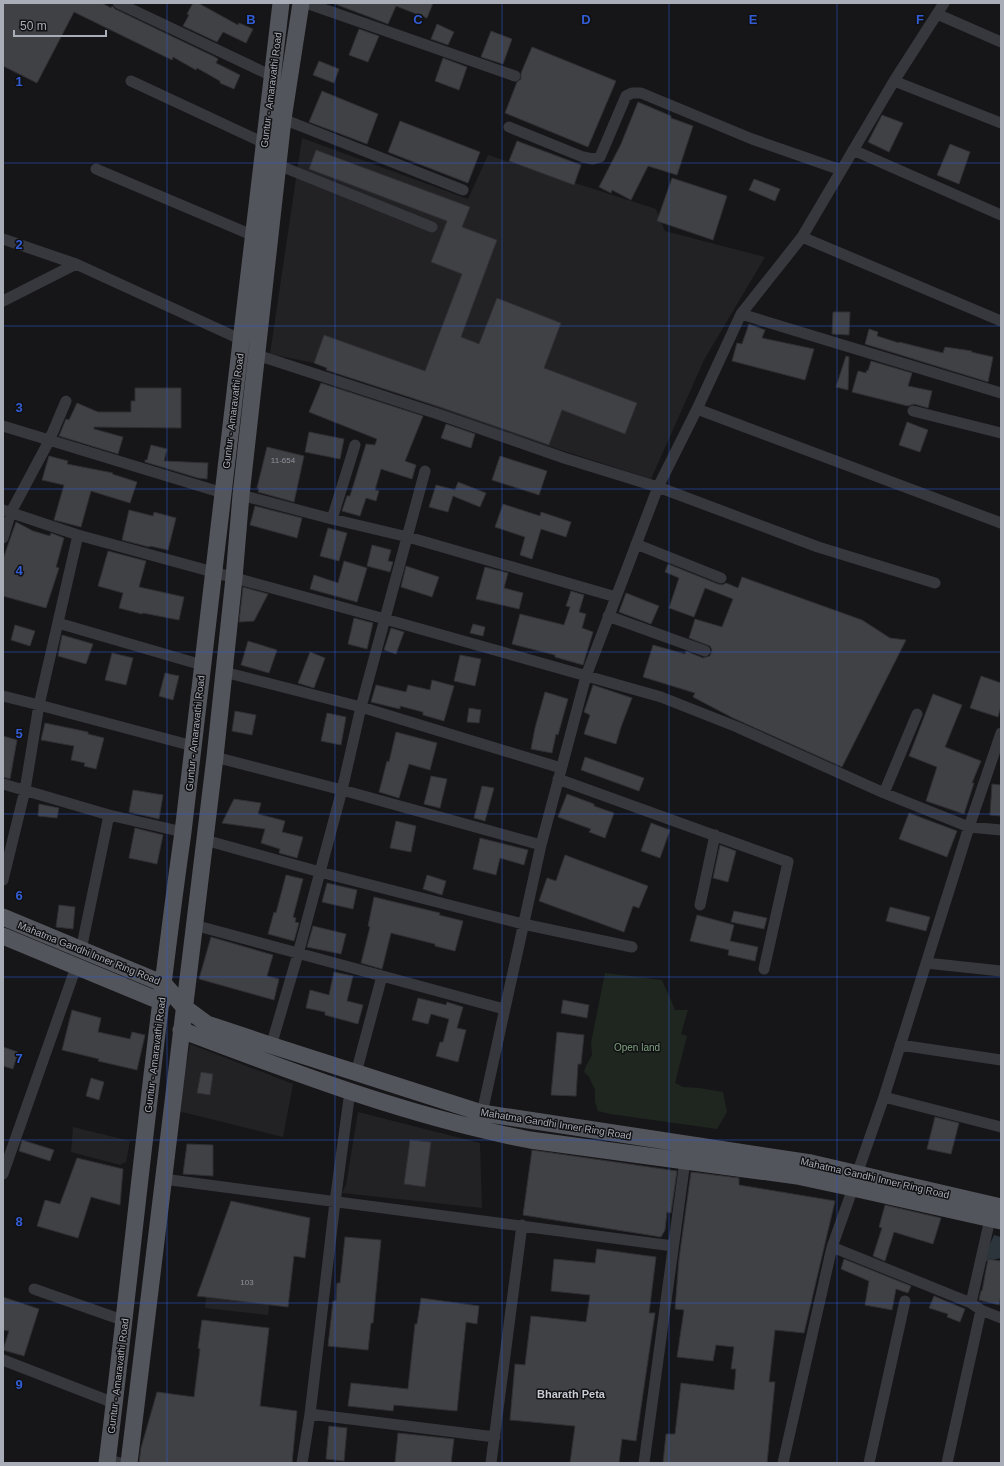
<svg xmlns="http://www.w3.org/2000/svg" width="1004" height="1466" font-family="Helvetica,sans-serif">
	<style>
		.built { fill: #222225 }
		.green { fill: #1e261f }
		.water { fill: #2c353c }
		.building { fill: #404145; stroke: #303034 }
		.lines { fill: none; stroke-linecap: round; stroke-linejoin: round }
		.minor { stroke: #37383d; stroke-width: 11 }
		.primary { stroke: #53555c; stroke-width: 17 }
		.grid { fill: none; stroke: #325cd3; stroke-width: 1; stroke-opacity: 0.55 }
		.labels { text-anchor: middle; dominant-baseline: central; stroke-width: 3; stroke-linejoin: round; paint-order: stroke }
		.number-label { font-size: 8px; fill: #8e929b }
		.street-label { font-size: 10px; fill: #a8adb8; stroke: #111113 }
		.park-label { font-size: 10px; fill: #7fa381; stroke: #111113 }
		.neighbourhood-label { font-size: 11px; font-weight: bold; fill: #c9ccd4; stroke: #111113 }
		.grid-label { font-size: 13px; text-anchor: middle; font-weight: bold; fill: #325cd3; stroke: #111113; stroke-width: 3; stroke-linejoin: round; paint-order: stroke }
	</style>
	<rect width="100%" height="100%" fill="#161618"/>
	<path class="built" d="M302,138L468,199L488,155L656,209L665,231L765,257L704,360L651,479L508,433L314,363L270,354Z
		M190,1044L293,1084L283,1137L178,1111Z
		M358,1112L480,1143L482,1208L342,1193L346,1185Z
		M73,1127L130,1141L126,1162L120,1165L71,1152Z
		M208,1278L272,1286L268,1315L205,1308Z"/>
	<path class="green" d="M605,973L662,980L675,1010H688L681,1034L687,1036L675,1083L683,1087L699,1088L723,1092L727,1112L717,1129L610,1114L598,1111L595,1102V1090L589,1077L584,1072L586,1066L592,1055L591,1043Z"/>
	<path class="water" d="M994,1235L1001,1237V1258L982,1262Z"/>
	<path class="building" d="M3,3H102L111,8L112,6L115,9L215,57L218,59L216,63L240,75L234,89L220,83V81L197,68L196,70L173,57L172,60L74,12L37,83L3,66Z
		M193,3H198L238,25L239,23L253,29L246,43L223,32L217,42L183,26L189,15L187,14Z
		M335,3H433L427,18L396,6L388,24L335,4Z
		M437,24L454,32L448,45L431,39Z
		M359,29L379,36L368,62L349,55Z
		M491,31L512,39L503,64L481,57Z
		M532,47L616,81L588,147L505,113L517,82L521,79V73Z
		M443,58L467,67L459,90L435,81Z
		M319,61L339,69L334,83L313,75Z
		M322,91L378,114L367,144L309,122Z
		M638,102L671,116V118L693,126L677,175L648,166L631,200L612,190L611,193L599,187L621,144Z
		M882,115L903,123L889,152L868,142Z
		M400,121L480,152L468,183L388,152Z
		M517,141L581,165L574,185L509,161Z
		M950,144L970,152L959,184L937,175Z
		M316,150L470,207L462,227L497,240L461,337L479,344L497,298L561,323L544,368L637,403L625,434L562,410L549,445L440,407L326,370L327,368L314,363L324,335L425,371L462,274L431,262L447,221L309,169Z
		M672,178L727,196L713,240L657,221Z
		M754,179L780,189L775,201L749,190Z
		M833,312H850L849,335L832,334Z
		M749,324L765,330L762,338L814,349L805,380L732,361L737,343L742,344Z
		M869,329L878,332L877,336L899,343V342L943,353L945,347L972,351L971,352L993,357L988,382L865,344Z
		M846,356L849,357L848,390L836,387Z
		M871,361L912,373L908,386L932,391L928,408L914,404L908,406L852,392L858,371L866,373L867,370L868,371Z
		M321,383L423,416L405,461L416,465L412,479L381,469L375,490L379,491L376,501L366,498L360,516L342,511L347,496H350L366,444L375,445L377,439L309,412Z
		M135,388H181V428L94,427V429L123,437L118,454L59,436L66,419L69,420L77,403L98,412H131V401H135Z
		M907,422L928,430L920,452L899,445Z
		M446,424L475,434L471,448L441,438Z
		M309,432L344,439L340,459L305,452Z
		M151,445L167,449L164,461L208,463L207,479L198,478L145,462V460H147Z
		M267,447L304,456L294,502L258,492L259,489L257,488Z
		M49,456L68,461L67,464L113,473L112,474L137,482L130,503L91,491L81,527L54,520L64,485L42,480Z
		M500,456L547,471L539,495L492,480Z
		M458,482L486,493L480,507L453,496L448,512L429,507L436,485L455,490Z
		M503,504L540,516L541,512L571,522L566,537L541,529L532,559L520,555L525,537L495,527Z
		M255,506L302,518L297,538L250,525Z
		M129,510L153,516L154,512L176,518L168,550L150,546L149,547L122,540Z
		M16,522L33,531L50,536L51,533L64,538L56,567L59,568L46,608L3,596V559Z
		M328,528L347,533L339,561L320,556Z
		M372,545L391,550L388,561L393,562L390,572L367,566Z
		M108,551L146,561L139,587L184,597L179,620L143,613L142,614L119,608L123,593L98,586Z
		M344,561L367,568L357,602L310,589L314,575L338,583Z
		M668,564L718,584L722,585L726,583L738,588L742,577L862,620L890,638L906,640L842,767L733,718L693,697L695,693L643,677L653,645L685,654L686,651L703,658L710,656L712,650L710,646L689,638L695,619L722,627L733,599L705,588L694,617L669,608L679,578L665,572Z
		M406,566L439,577L432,597L401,587Z
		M485,567L508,573L504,588L523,593L519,609L476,599Z
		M243,587L268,594L254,621L239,622Z
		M571,591L584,595L579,612L586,614L582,628L593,632L583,665L555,657V655L512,644L520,614L564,625L570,607L566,606Z
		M626,593L659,606L651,624L619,612Z
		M354,618L373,623L367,649L348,644Z
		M473,624L485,627L483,636L470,633Z
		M15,625L35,631L30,646L11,640Z
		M391,628L404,632L396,654L384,650Z
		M62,635L93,644L86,664L58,656Z
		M248,641L277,650L269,673L241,665Z
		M310,652L325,658L314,688L298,683Z
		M112,653L133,658L126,685L105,680Z
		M460,655L481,659L475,686L454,681Z
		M165,673L179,676L173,700L159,696Z
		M981,676L1001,683V706L998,717L970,708Z
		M432,680L454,686L444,721L423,715V712L400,706V709L371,702L376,685L406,692L408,685L430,690Z
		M593,685L632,698L621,727L616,744L584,734L590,715L584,712Z
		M545,692L568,699L558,735L556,734L552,753L531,749L535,728Z
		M933,694L962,705L945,747L981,761L972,783H974L964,814L926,801L937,767L909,756Z
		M469,708L481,710L479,723L467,722Z
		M235,711L256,715L252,735L232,731Z
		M327,713L346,717L341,745L321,741Z
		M45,723L88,732V734L104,738L96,769L84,766L85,763L71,760L74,746L41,740Z
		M396,732L437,743L430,770L409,764L399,798L379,792L387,761L389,762Z
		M3,736L17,740L10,779L3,777Z
		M585,757L644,778L639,791L581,770Z
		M431,776L447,779L440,808L424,804Z
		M992,784L1001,785V816L990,815Z
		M482,786L494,788L485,821L474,818Z
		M133,790L163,795L159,819L129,812Z
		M567,794L594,804V806L614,813L605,838L589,832L591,829L558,817Z
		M234,799L261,803L258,814L285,821L282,832L303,837L297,858L279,853L280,849L261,843L265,829L222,823Z
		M39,804L59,808L57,818L38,816Z
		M909,813L957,831L947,857L899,839Z
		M396,821L416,826L411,852L390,848Z
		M651,823L670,830L660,858L641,851Z
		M135,828L163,835L157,864L129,858Z
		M480,838L528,850L524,865L500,858L496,875L473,869Z
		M720,845L736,851L728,882L713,878Z
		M565,855L648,886L639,908L633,906L624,932L539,901L547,878L556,881Z
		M286,875L303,879L293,917L296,918L295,922L299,923L294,941L268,934L274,912L276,913Z
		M427,875L446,881L442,895L423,889Z
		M327,883L357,890L353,909L322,902Z
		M374,897L440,913L439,915L463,921L455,951L435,946V944L391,933L382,969L361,963L370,927L368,926Z
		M59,905L75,907L73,929L56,927Z
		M890,907L930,917L926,931L886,921Z
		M734,911L767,918L764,929L731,922Z
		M697,915L734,925L730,941L758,947L755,961L728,955L729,950L690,941Z
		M313,926L346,934L341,954L307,947Z
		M211,937L273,955L267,976L279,979L274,1000L199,979Z
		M334,972L353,976L347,1001L363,1005L358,1024L325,1015V1012L306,1008L310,990L329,995Z
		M418,998L446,1005L447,1002L463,1007L457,1028L466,1030L458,1062L436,1056L440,1042H443L449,1019L431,1014L428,1024L412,1020Z
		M563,1000L589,1005L587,1018L561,1013Z
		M72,1010L101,1018L98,1032L130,1039L132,1032L145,1035L137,1070L98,1061L99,1059L62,1050Z
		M557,1032L584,1035L581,1064H578L576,1096L551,1095Z
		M3,1047L18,1052L13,1069L3,1066Z
		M201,1072L213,1074L210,1095L197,1093Z
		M91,1078L104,1082L99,1100L86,1096Z
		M935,1117L959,1123L951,1154L927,1149Z
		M22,1140L54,1150L50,1161L19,1151Z
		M410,1140L431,1142L425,1187L404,1184Z
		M187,1144L213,1145V1176L183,1174Z
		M532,1150L677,1171L671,1213L667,1212L665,1230L661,1237L523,1215Z
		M77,1158L123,1169L120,1205L91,1197L78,1238L37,1226L45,1200L60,1204Z
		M691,1172L739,1178V1185L835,1201L804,1333L775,1330L769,1382H775L767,1463H663L666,1434H675L681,1383L734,1390L736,1369H731L734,1347L716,1345L713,1361L677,1357L684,1310L675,1309L679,1259Z
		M231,1201L310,1218L305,1258L294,1256L288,1307L197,1296Z
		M885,1205L941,1218L933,1244L894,1232L885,1261L873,1256L882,1228L879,1227Z
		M345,1237L381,1240L373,1323H371L368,1350L328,1346L333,1301H336L337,1283H340Z
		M597,1249L656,1257L649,1313H655L636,1441L622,1439L619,1463H570L575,1426L510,1420L515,1364L525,1365L531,1316L586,1322L590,1295L551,1291L554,1259L595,1263Z
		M844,1259L911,1286L908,1293L896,1289L892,1310L865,1305L869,1281L841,1269Z
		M988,1259L1001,1261V1296L999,1305L979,1300L981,1291H982Z
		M934,1296L965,1309L960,1322L947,1317L948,1314L929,1308Z
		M3,1297L39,1309L24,1356L3,1350L9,1331L3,1330Z
		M421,1298L479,1306L477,1324L466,1322L457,1411L394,1405L393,1411L348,1406L351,1383L408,1389L415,1324H417Z
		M202,1320L269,1328L260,1406L297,1411L292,1463H139L141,1448L157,1392L194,1397L200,1349L198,1348Z
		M329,1426L347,1428L344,1461L326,1459Z
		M398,1433L454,1439L451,1463H395Z"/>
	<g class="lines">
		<path class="minor" d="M118,3L272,76
			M306,3L515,76
			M937,14L1001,42
			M131,81L264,143
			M894,81L1001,123
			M283,119L463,190
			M509,127L583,157L593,159L600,157L626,96L632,93H641L752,139L841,170
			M853,150L1001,215
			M278,165L432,227
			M96,169L254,236
			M802,237L1001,321
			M3,239L76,264L242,340
			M3,301L76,264
			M741,314L1001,393
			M257,355L438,414L564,458L658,487L818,547L935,583
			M697,409L1001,523
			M913,411L1001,433
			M3,426L223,493
			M241,495L332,519L408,537L616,597
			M3,510L78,535L385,619L661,697L737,727L884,793L969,827L1001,830
			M332,519L355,445
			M3,538L11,512L49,441L66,401
			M636,544L721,578
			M608,616L705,651
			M58,623L202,665
			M224,672L361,707L561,768
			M3,696L39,705L193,746
			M215,757L342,790L541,845
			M558,779L788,862L764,969
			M3,784L109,815L183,832
			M884,793L917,714
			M205,840L320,872L523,924L632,947
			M3,880L25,790L39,705L78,535
			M700,905L715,835
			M194,925L504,1009
			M81,950L109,815
			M926,963L1001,971
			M900,1045L1001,1060
			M271,1046L298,954L342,790L361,707L425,471
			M356,1073L382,976
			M884,1097L1001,1127
			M482,1113L541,845L586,676L658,487L697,409L741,314L802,237L894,81L944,3
			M3,1174L76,967
			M857,1174L884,1097L969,827L1001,733
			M163,1179L673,1246
			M832,1247L971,1303L981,1310L1001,1318
			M34,1289L125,1321
			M971,1303L990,1219
			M3,1360L114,1403
			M310,1414L495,1437
			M108,1460L121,1463
			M302,1463L310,1414L335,1202L350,1091
			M491,1463L522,1225
			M644,1463L685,1161
			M783,1463L832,1247L853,1188
			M869,1463L905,1301
			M947,1463L981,1310"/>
		<path class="primary" d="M3,917L164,984L184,1007L207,1024L264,1043L482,1113L811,1163L1001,1207
			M3,936L162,1002
			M181,1030C295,1073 410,1117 530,1140L797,1176L853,1188L1001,1221
			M107,1463C133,1253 153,1042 183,832L281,3
			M129,1463L215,757L234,578L241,495L283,119L301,3"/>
	</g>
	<path class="grid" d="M167,3V1463M335,3V1463M502,3V1463M669,3V1463M837,3V1463M3,163H1001M3,326H1001M3,489H1001M3,652H1001M3,814H1001M3,977H1001M3,1140H1001M3,1303H1001"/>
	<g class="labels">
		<g class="number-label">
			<text x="283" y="460">11-654</text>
			<text x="247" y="1282">103</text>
		</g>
		<g class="street-label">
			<text transform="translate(271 90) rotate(-83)">Guntur - Amaravathi Road</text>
			<text transform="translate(233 411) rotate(-83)">Guntur - Amaravathi Road</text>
			<text transform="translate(195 733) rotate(-84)">Guntur - Amaravathi Road</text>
			<text transform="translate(89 953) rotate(22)">Mahatma Gandhi Inner Ring Road</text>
			<text transform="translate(155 1055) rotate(-83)">Guntur - Amaravathi Road</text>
			<text transform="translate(556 1124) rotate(9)">Mahatma Gandhi Inner Ring Road</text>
			<text transform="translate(875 1178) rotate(13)">Mahatma Gandhi Inner Ring Road</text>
			<text transform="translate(118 1376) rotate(-83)">Guntur - Amaravathi Road</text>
		</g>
		<g class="park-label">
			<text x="637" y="1047">Open land</text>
		</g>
		<g class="neighbourhood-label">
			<text x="571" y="1394">Bharath Peta</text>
		</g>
	</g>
	<g class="grid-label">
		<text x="251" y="24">B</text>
		<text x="418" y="24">C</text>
		<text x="586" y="24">D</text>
		<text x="753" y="24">E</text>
		<text x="920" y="24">F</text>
		<text x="19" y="86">1</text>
		<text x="19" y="249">2</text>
		<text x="19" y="412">3</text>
		<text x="19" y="575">4</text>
		<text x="19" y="738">5</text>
		<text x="19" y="900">6</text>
		<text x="19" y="1063">7</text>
		<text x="19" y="1226">8</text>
		<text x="19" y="1389">9</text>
	</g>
	<rect width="1004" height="1466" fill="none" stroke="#a8adb8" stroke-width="8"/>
	<path d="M14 30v6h92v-6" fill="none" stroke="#a8adb8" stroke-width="2"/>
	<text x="20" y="30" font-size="12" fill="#a8adb8" stroke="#111113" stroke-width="3" paint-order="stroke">50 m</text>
</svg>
